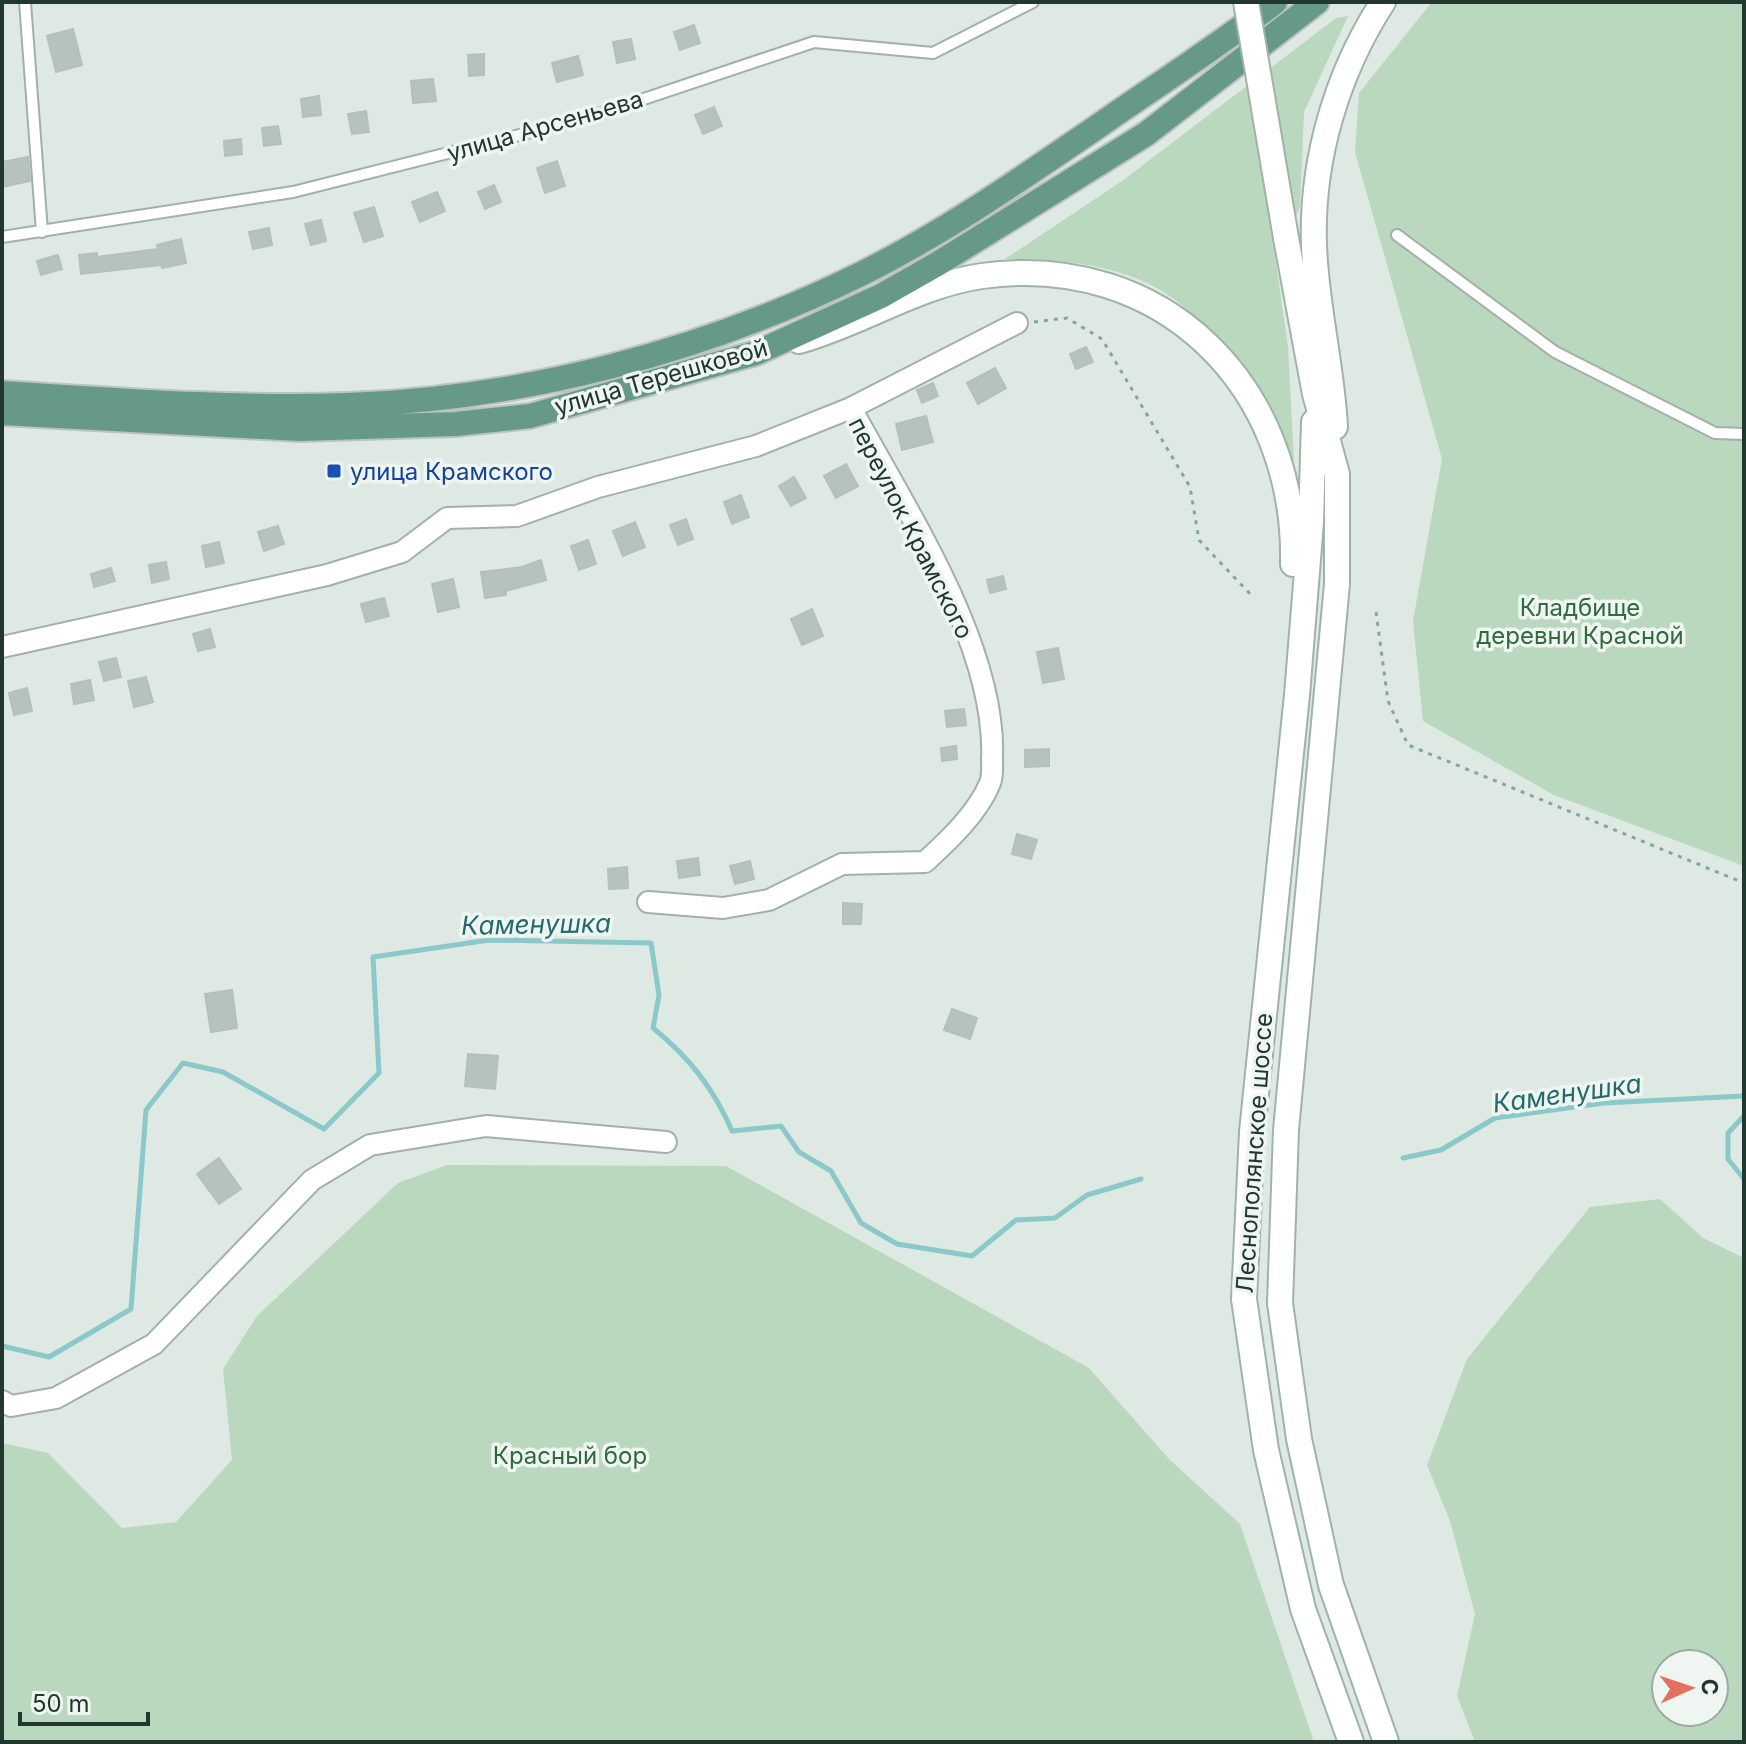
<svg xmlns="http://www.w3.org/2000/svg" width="1746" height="1744" font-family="Inter,sans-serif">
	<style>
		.green { fill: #b9d8be; fill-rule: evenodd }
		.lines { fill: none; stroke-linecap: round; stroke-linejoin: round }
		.stream { stroke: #8bc8c9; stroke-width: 5 }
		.building { fill: #b5c3bc; stroke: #b2c1b9; stroke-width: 2 }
		.lane-casing { stroke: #a3b0a9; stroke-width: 14 }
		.street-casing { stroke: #a3b0a9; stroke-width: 24 }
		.secondary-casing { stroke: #9fb3a9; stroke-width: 28 }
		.primary-casing { stroke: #bdc3c0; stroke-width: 28 }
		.path { stroke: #82a998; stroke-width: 3; stroke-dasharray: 4 6; stroke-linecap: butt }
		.lane { stroke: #fff; stroke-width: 10 }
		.street { stroke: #fff; stroke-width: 20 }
		.secondary { stroke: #fff; stroke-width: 24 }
		.primary { stroke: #679a86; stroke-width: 24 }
		.secondary-bridge-casing { stroke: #9fb3a9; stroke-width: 28; stroke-linecap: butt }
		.secondary-bridge { stroke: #fff; stroke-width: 24 }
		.transit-dot { fill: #1a4fb4; stroke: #eff6f1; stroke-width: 3 }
		.labels { text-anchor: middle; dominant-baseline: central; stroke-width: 7; stroke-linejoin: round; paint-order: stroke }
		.street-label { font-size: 24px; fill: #22372e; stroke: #eff6f1 }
		.transit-label { font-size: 24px; fill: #164399; stroke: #eff6f1; text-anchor: start }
		.park-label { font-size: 24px; fill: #306a3f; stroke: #eff6f1 }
		.water-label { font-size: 26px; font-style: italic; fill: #226a6d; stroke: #eff6f1 }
	</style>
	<rect width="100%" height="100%" fill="#dfe9e3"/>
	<path class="green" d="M1432,2H1744V866L1554,795L1423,721L1413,621L1442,459L1355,152L1359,93Z
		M1348,16L1304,112L1300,207L1286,238L1273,242L1288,347L1295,481C1265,431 1238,374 1203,327C1158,268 1073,258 1005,259L1122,181L1336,18Z
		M447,1165L726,1166L1089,1368L1169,1459L1240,1524L1314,1742H2V1443L48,1453L122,1528L176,1522L232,1460L223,1369L257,1316L398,1183Z
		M1660,1199L1703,1238L1744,1258V1742H1475L1457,1696L1475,1614L1450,1521L1427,1465L1467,1359L1590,1207ZM1714,1664V1712H1666V1664Z"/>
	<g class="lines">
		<path class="stream" d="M1744,1116L1728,1133V1159L1744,1179
			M1403,1158L1441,1150L1495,1118L1604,1103L1744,1096
			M2,1346L49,1357L131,1309L146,1110L183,1063L223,1072L324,1129L379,1073L373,957L489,940L651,943L659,995L653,1028C689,1057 714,1089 732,1131L781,1126L799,1152L831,1171L861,1223L897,1244L972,1256L1016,1220L1055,1218L1087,1195L1141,1179"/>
	</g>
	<path class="building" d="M694,25L700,43L680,50L674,32Z
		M73,29L82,65L56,72L47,36Z
		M631,39L635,59L617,63L613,42Z
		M484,54V75L469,76L468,55Z
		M578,56L583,75L557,82L552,63Z
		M433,79L436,101L413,103L411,81Z
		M319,96L321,115L303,117L301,99Z
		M714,107L722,126L703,134L695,115Z
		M366,111L369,132L352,134L348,114Z
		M278,126L281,144L264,146L262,128Z
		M241,139L242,154L225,156L224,141Z
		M28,157L30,181L2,187V162Z
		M557,161L565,186L545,193L537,168Z
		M494,185L501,202L485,209L478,192Z
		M437,192L445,211L420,222L412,202Z
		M374,207L383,236L364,242L354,213Z
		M321,220L326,241L311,245L305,224Z
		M269,228L272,245L253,249L249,232Z
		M181,239L186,263L162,268L161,265L81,274L79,255L97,253V257L158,249L157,245Z
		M58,255L62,269L41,275L37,261Z
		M1086,347L1093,362L1076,369L1070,354Z
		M995,368L1006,388L978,404L967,383Z
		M933,383L938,396L922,403L917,390Z
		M926,416L933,442L902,450L896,424Z
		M846,464L858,486L836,498L824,476Z
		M794,477L806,498L791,506L779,486Z
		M741,495L749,517L732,524L724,502Z
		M686,519L693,539L678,545L670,525Z
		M635,522L645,547L623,556L613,531Z
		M278,526L284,544L264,551L258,532Z
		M588,540L596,564L579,570L571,546Z
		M219,542L224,563L206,567L202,546Z
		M541,560L546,580L506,591V595L485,598L481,572L522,567Z
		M166,562L169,579L152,583L149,565Z
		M111,568L115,581L94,587L91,574Z
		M1003,576L1006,589L990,593L987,580Z
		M453,579L459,607L438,612L432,584Z
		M384,598L389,616L366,622L361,604Z
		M812,609L823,636L802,645L791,619Z
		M210,629L215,647L198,651L193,634Z
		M1058,648L1064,679L1043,683L1037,652Z
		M116,658L121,677L104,681L99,662Z
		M146,677L153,702L134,707L128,681Z
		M90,680L94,700L74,704L71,684Z
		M27,688L32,711L14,715L9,693Z
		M964,709L966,725L947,727L945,711Z
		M956,746L957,759L942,761L941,748Z
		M1049,749V766L1025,767V750Z
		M1017,834L1037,840L1031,859L1012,854Z
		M698,858L700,875L679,878L677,861Z
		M750,861L754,879L735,884L730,866Z
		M627,867L628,888L609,889L608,869Z
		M843,903L862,904L861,924H843Z
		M232,990L237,1028L211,1032L205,994Z
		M952,1009L977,1018L970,1039L944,1030Z
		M468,1054L498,1056L495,1089L465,1086Z
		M219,1158L241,1189L219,1204L197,1174Z"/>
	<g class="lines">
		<defs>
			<path id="lane" d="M25,2L42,232
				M1397,235L1555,352L1715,433L1744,434
				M2,237L293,192L587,118L814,42L933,53L1033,2"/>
			<path id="street" d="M2,647L327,575L402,552L447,518L517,516L598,487L756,446L851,408L1017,323
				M648,902L723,908L769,900L842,864L925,862C948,841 978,813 990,783C993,776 992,766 992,759C997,645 904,507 851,408
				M2,1401L11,1406L56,1398L154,1344L312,1180L370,1145L486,1126L666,1142"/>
			<path id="secondary" d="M1286,238L1315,394L1337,474V584L1286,1130L1280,1303L1299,1439L1331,1585L1386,1742
				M799,341C861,324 918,285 982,276C1162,251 1297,386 1293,564
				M1314,422L1311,522L1297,695L1252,1132L1244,1299L1266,1450L1303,1609L1351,1742
				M1335,427C1332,366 1316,306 1314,245C1311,160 1337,73 1383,2"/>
			<path id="primary" d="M2,393C117,400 232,409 347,405C523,399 702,352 859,275C942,234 1018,181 1094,129C1154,87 1217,47 1275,2
				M2,413L300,429L456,424L530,416L756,353L881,296L939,263L1146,134L1317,2"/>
		</defs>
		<use href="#lane" class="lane-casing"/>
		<use href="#street" class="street-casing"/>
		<use href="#secondary" class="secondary-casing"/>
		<use href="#primary" class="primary-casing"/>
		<path class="path" d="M1034,322L1067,318L1102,339L1190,487L1199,540L1254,598
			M1376,612L1388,701L1408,745L1744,883"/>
		<use href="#lane" class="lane"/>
		<use href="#street" class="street"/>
		<use href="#secondary" class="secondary"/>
		<use href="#primary" class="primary"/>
		<defs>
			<path id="secondary-bridge" d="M1246,2L1286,238"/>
		</defs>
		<use href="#secondary-bridge" class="secondary-bridge-casing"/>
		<use href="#secondary-bridge" class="secondary-bridge"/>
	</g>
	<rect class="transit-dot" x="326" y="463" width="16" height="16" rx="4"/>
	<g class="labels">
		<g class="street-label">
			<text transform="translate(545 126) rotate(-16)">улица Арсеньева</text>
			<text transform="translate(661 377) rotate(-16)">улица Терешковой</text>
			<text transform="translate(911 528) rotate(63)">переулок Крамского</text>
			<text transform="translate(1254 1153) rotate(-86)">Леснополянское шоссе</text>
		</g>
		<g class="transit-label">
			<text x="350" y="471">улица Крамского</text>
		</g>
		<g class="park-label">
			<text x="1580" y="607">Кладбище<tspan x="1580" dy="28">деревни Красной</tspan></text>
			<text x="570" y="1455">Красный бор</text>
		</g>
		<g class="water-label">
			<text transform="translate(536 924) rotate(-1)">Каменушка</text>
			<text transform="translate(1567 1093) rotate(-8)">Каменушка</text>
		</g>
	</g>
	<rect width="1746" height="1744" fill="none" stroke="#22372e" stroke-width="8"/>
	<g transform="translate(1690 1688) rotate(87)"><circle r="38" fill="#eff6f1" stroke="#9daaa3" stroke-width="2"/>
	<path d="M0-6L14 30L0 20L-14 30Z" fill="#e57061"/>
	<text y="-12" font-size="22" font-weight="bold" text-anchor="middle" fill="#22372e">С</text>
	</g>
	<path d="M20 1712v12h128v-12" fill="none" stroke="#22372e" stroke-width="4"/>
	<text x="32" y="1712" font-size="24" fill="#22372e" stroke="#eff6f1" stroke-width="6" paint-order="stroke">50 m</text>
</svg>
